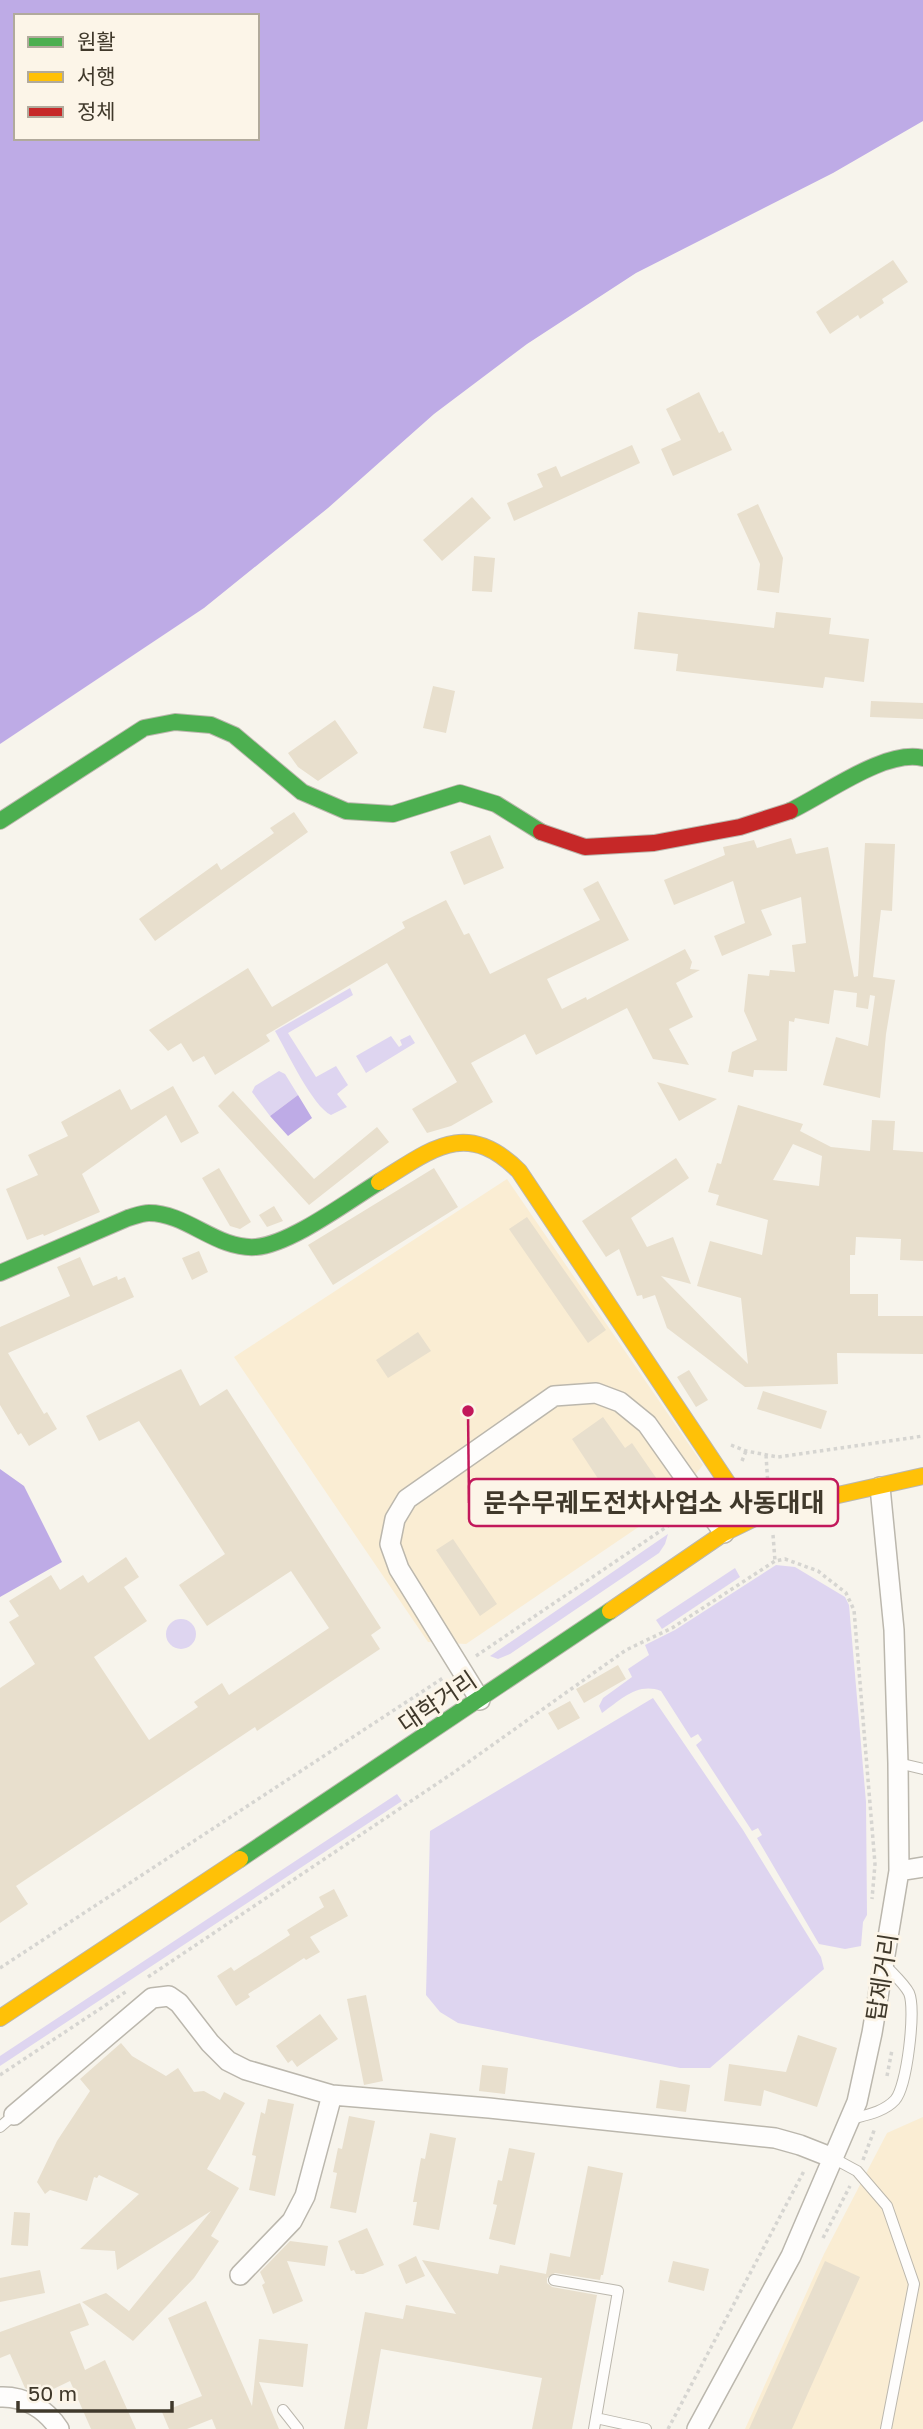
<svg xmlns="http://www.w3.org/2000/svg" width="923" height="2429" font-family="'Golos Text','Noto Sans KR',sans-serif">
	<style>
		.built { fill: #faedd3 }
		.green { fill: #ded5f0 }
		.water { fill: #beabe6; fill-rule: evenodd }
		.building { fill: #e8dfcd; fill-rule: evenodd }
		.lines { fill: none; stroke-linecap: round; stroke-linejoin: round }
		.lane-casing { stroke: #bbb7ad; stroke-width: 12 }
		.street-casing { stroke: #bbb7ad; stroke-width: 22 }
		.fast-casing { stroke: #bbb7ad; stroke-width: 18 }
		.slow-casing { stroke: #bbb7ad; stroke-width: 18 }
		.jam-casing { stroke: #bbb7ad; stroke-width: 18 }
		.path { stroke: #d6d5d1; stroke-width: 3.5; stroke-dasharray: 3.5 3.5; stroke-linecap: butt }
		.lane { stroke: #fefdfc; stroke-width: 10 }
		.street { stroke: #fefdfc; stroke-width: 19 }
		.fast { stroke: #4caf50; stroke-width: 16 }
		.slow { stroke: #ffc107; stroke-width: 16 }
		.jam { stroke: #c62828; stroke-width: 16 }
		.labels { text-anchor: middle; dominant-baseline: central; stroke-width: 6; stroke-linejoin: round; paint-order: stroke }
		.street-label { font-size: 24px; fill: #40392b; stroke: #fcf5e8 }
		.leader { fill: none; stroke: #c2185b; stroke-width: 2.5 }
		.callout-dot { fill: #c2185b; stroke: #fcf5e8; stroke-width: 2.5 }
		.callout { fill: #fcf5e8; stroke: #c2185b; stroke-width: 2.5 }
		.callout-label { font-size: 26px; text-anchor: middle; font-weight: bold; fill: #40392b }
	</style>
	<rect width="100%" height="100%" fill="#f7f4ec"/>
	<path class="built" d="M507,1179L703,1465L671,1505L466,1644L428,1642L234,1357Z
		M923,2117V2429H745L824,2254L887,2133Z"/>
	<path class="green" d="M350,988L353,995L288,1033L316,1077L336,1066L348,1085L337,1094L347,1107L331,1115C313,1107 286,1050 275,1031Z
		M410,1035L415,1043L366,1073L356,1056L391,1036L399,1047L402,1045L400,1040Z
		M279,1071L285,1074L298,1095L270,1116L252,1092L255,1086Z
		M668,1534L665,1544L659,1553L510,1654L498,1659L490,1656Z
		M776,1565L795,1567L845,1597L849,1605L866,1802L867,1915L863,1922L861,1946L845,1949L819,1944L757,1838L762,1835L758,1828L752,1831L696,1745L702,1740L698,1734L691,1738L661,1691C637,1682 621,1700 602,1713L599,1706L603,1698L632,1677L628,1669L649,1655L645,1645L675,1630Z
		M735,1568L740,1577L662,1629L656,1620Z
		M166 1634a15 15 0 1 1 30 0a15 15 0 1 1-30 0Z
		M653,1698L743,1830L821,1957L824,1969L710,2068H680L458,2023L440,2012L426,1995L430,1831Z
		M397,1794L402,1801L0,2066V2056Z"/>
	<path class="water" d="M0,0H923V121L833,173L636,273L527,344L434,414L328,508L204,608L0,744ZM16,16H257V138H16Z
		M298,1095L312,1118L288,1136L270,1116Z
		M0,1469L24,1486L62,1562L0,1597Z"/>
	<path class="building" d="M893,260L908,282L882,299L884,303L860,319L858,315L830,334L816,312Z
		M699,392L719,433L723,431L732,450L673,476L661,449L681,440L666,409Z
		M632,445L640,463L514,521L507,503L543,487L537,474L556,466L561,477Z
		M472,497L491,518L442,561L423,540Z
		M758,504L783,558L779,593L757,590L760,564L737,514Z
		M474,556L495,558L492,592L472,591Z
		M638,612L774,628L776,612L831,618L829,634L869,639L864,682L825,677L823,688L676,671L678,654L634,649Z
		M433,686L455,691L446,733L423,728Z
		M871,701L923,703V719L870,717Z
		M335,720L358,753L318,781L298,767L288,753Z
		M294,812L308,832L155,941L139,919L217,863L221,870L274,833L270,828Z
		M490,835L504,868L464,885L450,852Z
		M791,838L796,854L828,847L854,977L858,976L865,843L895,844L892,911L881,910L873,977L895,980L886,1034L880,1098L823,1085L836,1037L868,1046L875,996L870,995L868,1009L856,1007L857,993L834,990L829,1024L795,1018L794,1022L789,1021L787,1071L754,1070L753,1077L728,1072L732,1052L757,1040L744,1011L748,974L769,976L770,970L795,972L792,945L806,943L801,897L761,910L772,935L722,956L714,936L745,923L733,881L674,905L664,880L725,855L723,847L754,840L757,848Z
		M598,881L629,940L547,979L562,1009L586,997L587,1000L685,949L692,962L690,969L700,970L676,983L693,1017L669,1029L689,1065L653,1059L627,1008L536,1055L525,1034L471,1063L493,1102L451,1126L427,1133L412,1109L457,1082L387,963L266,1035L270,1041L215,1075L204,1056L193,1062L181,1043L168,1051L149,1030L248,968L272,1007L405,928L402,922L446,900L464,935L469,933L490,974L600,920L583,889Z
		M657,1082L717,1099L679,1121Z
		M173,1086L199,1133L181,1143L166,1115L82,1174L100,1212L44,1236L43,1234L27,1240L6,1189L38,1175L28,1155L68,1136L61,1122L120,1089L131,1110Z
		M233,1091L314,1179L377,1127L389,1142L309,1205L218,1106Z
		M738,1105L803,1124L800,1131L831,1147L870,1151L872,1120L895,1121L893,1150L923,1152V1261L900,1260L901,1239L856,1237L855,1255H850V1294H878V1316H923V1354L837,1353L838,1384L745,1387L667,1328L655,1295L643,1299L642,1295L637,1296L619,1249L606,1257L582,1221L676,1158L689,1178L631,1218L647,1247L673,1237L691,1284L661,1276L748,1364L741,1298L697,1286L710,1241L762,1255L768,1220L716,1205L719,1195L708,1192L717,1163L721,1164ZM793,1144L822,1156L819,1186L773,1180Z
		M219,1168L251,1222L240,1229L230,1226L202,1178Z
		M434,1168L458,1207L333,1285L308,1245Z
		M274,1206L283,1221L267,1227L259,1215Z
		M527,1217L606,1330L588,1343L509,1229Z
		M199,1251L208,1272L192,1280L182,1258Z
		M80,1257L93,1286L117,1276L118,1280L125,1277L134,1297L8,1353L44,1414L47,1412L57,1429L29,1446L21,1433L18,1435L0,1405V1327L70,1296L57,1267Z
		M418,1332L431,1351L388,1378L376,1360Z
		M181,1369L200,1406L227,1389L381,1628L371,1635L380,1649L257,1731L255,1727L16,1886L28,1904L0,1923V1688L35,1664L9,1622L19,1616L9,1601L51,1575L60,1590L83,1575L88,1583L126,1557L139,1577L124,1587L147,1621L94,1657L149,1740L198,1707L194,1702L222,1683L229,1695L329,1628L291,1571L207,1626L179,1585L225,1554L139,1421L99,1441L86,1416Z
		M689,1370L708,1400L696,1407L677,1377Z
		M763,1391L827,1411L821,1429L757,1409Z
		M603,1417L625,1448L632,1443L661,1485L636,1502L629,1492L614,1503L572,1439Z
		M453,1539L497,1604L480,1616L436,1550Z
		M618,1665L626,1679L584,1703L576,1689Z
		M570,1701L580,1718L558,1730L548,1713Z
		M334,1889L348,1916L310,1937L320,1952L306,1960L304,1958L248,1994L250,1997L236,2006L217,1976L231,1967L234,1971L290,1935L287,1930L324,1907L319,1897Z
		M366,1995L383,2081L364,2085L347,1999Z
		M320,2014L338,2039L297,2067L292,2060L288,2063L276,2046Z
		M798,2035L837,2048L817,2107L764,2090L761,2106L724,2101L729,2064L786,2072Z
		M121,2043L132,2056L166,2076L178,2068L194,2092L204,2091L220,2100L224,2092L245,2103L207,2169L239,2188L211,2236L219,2241L194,2278L133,2341L82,2302L106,2293L129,2311L211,2211L117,2270L115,2251L80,2249L139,2194L99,2175L97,2178L94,2177L87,2201L50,2190L45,2194L37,2182L57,2141L90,2091L80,2079Z
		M482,2065L508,2068L505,2094L479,2091Z
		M660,2080L690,2085L686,2112L656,2108Z
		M268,2099L294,2104L275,2196L249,2190L256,2156L252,2155L261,2112L265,2114Z
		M349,2116L375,2121L356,2213L330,2208L337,2173L333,2172L338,2148L342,2149Z
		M430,2133L456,2138L439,2230L413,2225L417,2202H413L421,2158L425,2159Z
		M509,2148L535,2153L515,2245L489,2239L497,2205L493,2204L498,2180L502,2181Z
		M588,2166L623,2173L603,2275H601L600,2280L555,2273L547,2278V2283L552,2287L597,2295L572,2429H532L542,2378L381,2349L367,2429H344L365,2312L403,2319L406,2305L456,2314L422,2260L498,2274L500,2265L546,2274L550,2253L570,2257Z
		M14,2212L30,2213L28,2246L11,2245Z
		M367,2228L384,2265L363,2274H356L354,2270L351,2271L338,2241Z
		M290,2241L328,2246L325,2266L287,2261L303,2301L273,2314L262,2285L265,2283L260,2272Z
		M416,2256L425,2276L406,2284L398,2265Z
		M673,2261L709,2269L704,2291L668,2282Z
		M825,2261L860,2277L792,2429H749Z
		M40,2270L45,2293L0,2302V2278Z
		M206,2301L252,2406L259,2339L308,2344L303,2387L259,2382L279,2429H216L212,2419L187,2429H169L162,2412L202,2396L168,2318Z
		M80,2303L89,2325L70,2332L85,2370L105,2360L136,2429H91L70,2381L41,2395L25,2388L10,2354L0,2358V2332Z"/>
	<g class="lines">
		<defs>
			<path id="lane" d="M898,1763L923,1769
				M851,2119C866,2115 884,2112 895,2100C907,2087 916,2009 909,1993C904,1983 891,1972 884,1964
				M0,2127L14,2115
				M833,2158L857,2171L887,2206L914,2284L886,2429
				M554,2280L618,2291L594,2429
				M283,2410L298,2429
				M596,2418L646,2429"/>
			<path id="street" d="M480,1700L399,1569L390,1544L395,1519L407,1499L554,1396L596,1393L620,1402L647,1424L724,1533
				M899,1871L923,1867
				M14,2115L152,1998L169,1996L179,2003L210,2043L228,2061L246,2070L332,2095L489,2108L775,2138L800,2145L833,2158
				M240,2275L292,2221L305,2196L332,2095
				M0,2397C25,2396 46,2409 59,2429
				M697,2429L791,2256L857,2102L872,2033L899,1871L898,1763L894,1630L880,1487"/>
			<path id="fast" d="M790,811C826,794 885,749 923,758
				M0,821L144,728L175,722L211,725L234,735L302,792L346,811L393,814L460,793L496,804L541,832
				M0,1273L128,1218C135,1216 142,1213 149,1213C187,1213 217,1250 256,1247C291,1244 348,1201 379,1182
				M240,1859L610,1611"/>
			<path id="slow" d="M379,1182C431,1150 466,1118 519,1171L751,1518
				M610,1611L724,1533L771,1510L923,1476
				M0,2018L240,1859"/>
			<path id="jam" d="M541,832L585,847L654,843L740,827L790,811"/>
		</defs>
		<use href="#lane" class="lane-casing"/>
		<use href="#street" class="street-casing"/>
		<use href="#fast" class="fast-casing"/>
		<use href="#slow" class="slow-casing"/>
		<use href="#jam" class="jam-casing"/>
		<path class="path" d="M731,1445L746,1451L778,1457L923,1436
			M766,1455L768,1486
			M742,1461L746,1451
			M773,1535L775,1561
			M476,1656L687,1513
			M0,1968L443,1678
			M148,1977L453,1773L626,1650L672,1628L775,1561L785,1559L818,1571L846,1593L854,1610L875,1864L872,1899
			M0,2075L127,1991
			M887,2076L892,2050
			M863,2160L875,2128
			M823,2238L850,2186
			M668,2429L804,2171"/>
		<use href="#lane" class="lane"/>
		<use href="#street" class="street"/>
		<use href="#fast" class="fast"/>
		<use href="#slow" class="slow"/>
		<use href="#jam" class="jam"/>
	</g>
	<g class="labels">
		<g class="street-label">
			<text transform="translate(437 1701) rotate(-34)">대학거리</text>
			<text transform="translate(881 1977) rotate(-81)">탑제거리</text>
		</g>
	</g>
	<path class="leader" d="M468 1411L469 1503"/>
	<circle class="callout-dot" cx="468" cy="1411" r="7"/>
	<rect class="callout" x="469" y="1479" width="369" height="47" rx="7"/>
	<g class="callout-label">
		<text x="654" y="1512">문수무궤도전차사업소 사동대대</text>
	</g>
	<rect x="14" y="14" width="245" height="126" fill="#fcf5e8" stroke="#b1aa9c" stroke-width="2"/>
	<rect x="28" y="37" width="35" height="10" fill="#4caf50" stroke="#b1aa9c" stroke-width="2"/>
	<text x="77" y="49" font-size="21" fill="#40392b">원활</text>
	<rect x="28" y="72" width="35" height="10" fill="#ffc107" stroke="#b1aa9c" stroke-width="2"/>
	<text x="77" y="84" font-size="21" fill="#40392b">서행</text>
	<rect x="28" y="107" width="35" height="10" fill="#c62828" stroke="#b1aa9c" stroke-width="2"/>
	<text x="77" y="119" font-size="21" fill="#40392b">정체</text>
	<path d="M18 2401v10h154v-10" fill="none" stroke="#40392b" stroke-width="3.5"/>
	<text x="28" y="2401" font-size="21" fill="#40392b" stroke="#fcf5e8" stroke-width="5" paint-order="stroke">50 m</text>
</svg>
